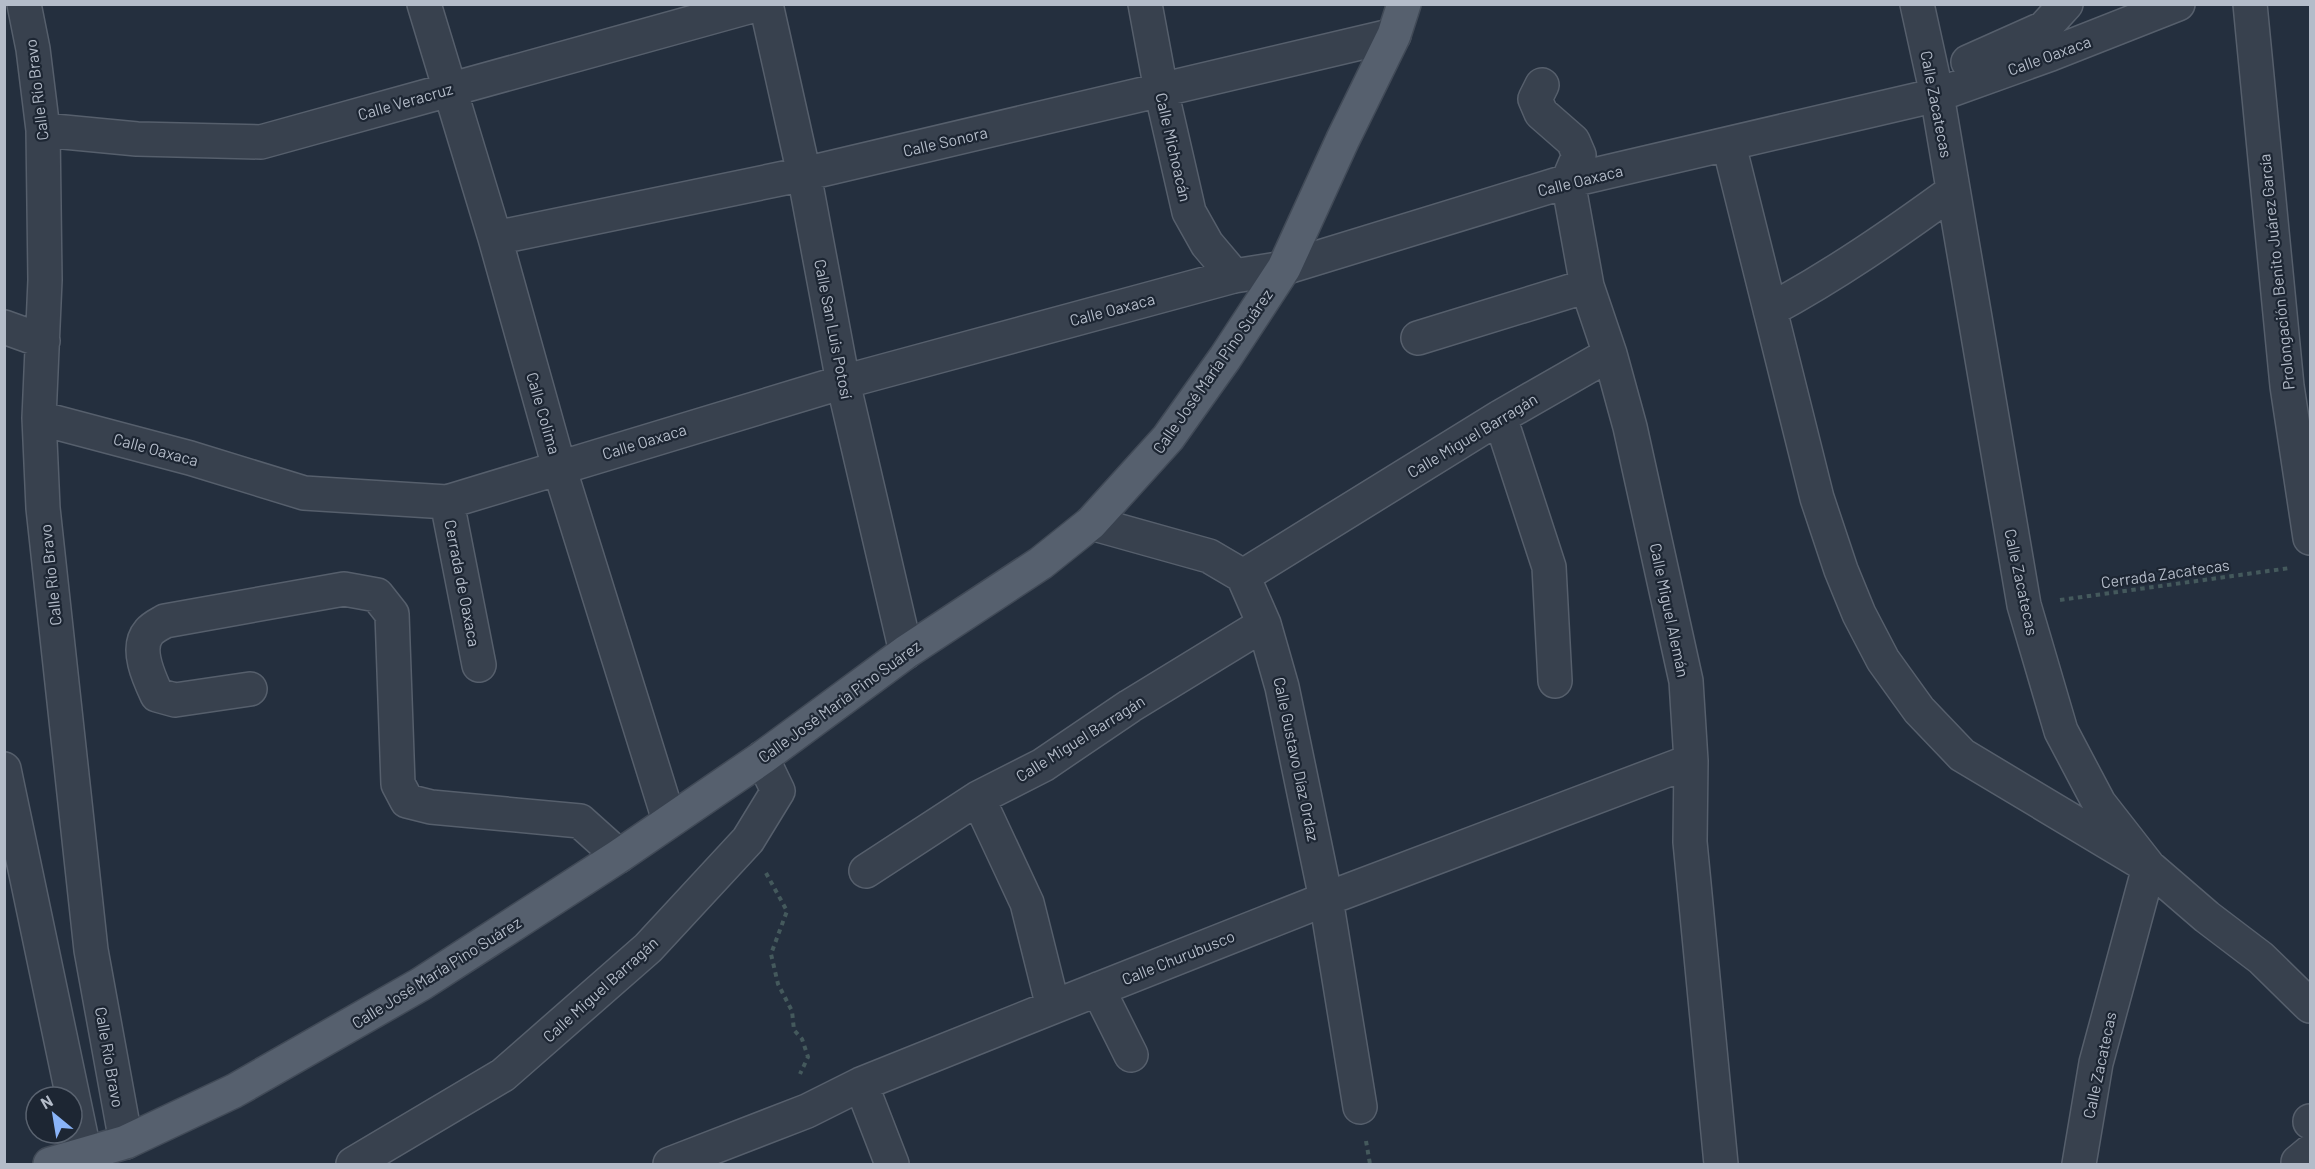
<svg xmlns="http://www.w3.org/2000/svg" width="2315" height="1169" font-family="Barlow,sans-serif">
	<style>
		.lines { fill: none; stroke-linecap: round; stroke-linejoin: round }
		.minor-casing { stroke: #565f6c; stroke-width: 36 }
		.major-casing { stroke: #414a57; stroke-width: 36 }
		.path { stroke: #44595c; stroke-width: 4; stroke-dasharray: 4.5 4.5; stroke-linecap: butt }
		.minor { stroke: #38414e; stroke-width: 33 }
		.major { stroke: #56606e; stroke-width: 33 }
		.labels { text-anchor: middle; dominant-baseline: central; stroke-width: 4.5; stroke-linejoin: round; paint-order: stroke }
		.street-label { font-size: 16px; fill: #b4bcc9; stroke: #1d2633 }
	</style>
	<rect width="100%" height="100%" fill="#242f3e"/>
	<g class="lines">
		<defs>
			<path id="minor" d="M24,4L33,49L43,130L45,280L39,418L43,508L91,950L126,1142
				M424,4L495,238L559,467L669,820
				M766,4L804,174L843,382L906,652
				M1145,4L1161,90L1189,212L1207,244L1234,276
				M1917,4L1937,95L2024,605L2061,731L2099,803L2149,867L2096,1063L2079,1164
				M2250,4L2287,386L2310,538
				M1968,62L2044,28L2066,4
				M1542,85L1535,99L1541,113L1573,141L1579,155L1568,181L1587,286L1610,354L1630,427L1686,681L1691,761L1690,842L1721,1164
				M43,130L137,139L261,142L759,4
				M1729,145L1817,498L1841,570L1859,614L1883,660L1919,710L1962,755L2149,867L2207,917L2261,958L2310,1006
				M495,238L804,174L1394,35
				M1770,310C1835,275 1894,234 1953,191
				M4,327L43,341
				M1418,338L1587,286
				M1500,417L1549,567L1555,681
				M39,418L190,458L304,493L447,502L843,382L1234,276L1284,268L1568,181L1937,95L2051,54L2178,4
				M447,502L479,665
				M1091,523L1209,556L1243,576L1264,624L1282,687L1326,899L1360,1107
				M1243,576L1500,417L1610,354
				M250,689L175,700L157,695C149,678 135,648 149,632C153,627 160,624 165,621L344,589L377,595L392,614L398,784L407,801L431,807L580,821L619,856
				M4,769L85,1155
				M978,798L1027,903L1053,1007
				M866,871L978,798L1043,765L1130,706L1264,624
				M1098,989L1131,1055
				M861,1084L892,1164
				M2310,1121V1122
				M353,1164L503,1075L648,948L748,840L778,791L762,758
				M670,1164L807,1111L861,1084L1053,1007L1326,899L1691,761
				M2300,1164L2298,1162L2310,1152"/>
			<path id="major" d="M50,1164L126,1142L234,1091L421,984L619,856L762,758L906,652L1041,563L1091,523L1168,438L1225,358L1284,268L1343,139L1394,35L1404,4"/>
		</defs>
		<use href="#minor" class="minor-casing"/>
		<use href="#major" class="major-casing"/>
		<path class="path" d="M2060,600L2290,568
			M766,873L787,911L771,954L778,984L792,1011L794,1030L802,1039L808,1057L800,1074
			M1366,1141L1370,1164"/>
		<use href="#minor" class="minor"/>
		<use href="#major" class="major"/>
	</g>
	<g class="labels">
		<g class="street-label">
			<text transform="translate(2049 55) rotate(-20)">Calle Oaxaca</text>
			<text transform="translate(36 90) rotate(-97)">Calle Río Bravo</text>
			<text transform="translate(405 101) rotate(-16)">Calle Veracruz</text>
			<text transform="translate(1937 104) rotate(79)">Calle Zacatecas</text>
			<text transform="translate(945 141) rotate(-13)">Calle Sonora</text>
			<text transform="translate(1174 147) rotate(77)">Calle Michoacán</text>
			<text transform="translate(1580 180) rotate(-14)">Calle Oaxaca</text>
			<text transform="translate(2276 272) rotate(-96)">Prolongación Benito Juárez García</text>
			<text transform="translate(1112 309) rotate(-15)">Calle Oaxaca</text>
			<text transform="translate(834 329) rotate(79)">Calle San Luis Potosí</text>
			<text transform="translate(1212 371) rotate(-55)">Calle José María Pino Suárez</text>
			<text transform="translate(544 413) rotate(74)">Calle Colima</text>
			<text transform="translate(1472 435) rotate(-31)">Calle Miguel Barragán</text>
			<text transform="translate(644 441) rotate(-17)">Calle Oaxaca</text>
			<text transform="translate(156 449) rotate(15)">Calle Oaxaca</text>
			<text transform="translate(2165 573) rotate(-8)">Cerrada Zacatecas</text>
			<text transform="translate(50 575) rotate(-96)">Calle Río Bravo</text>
			<text transform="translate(2022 582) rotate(78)">Calle Zacatecas</text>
			<text transform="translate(463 583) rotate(79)">Cerrada de Oaxaca</text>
			<text transform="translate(1670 610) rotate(78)">Calle Miguel Alemán</text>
			<text transform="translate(839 701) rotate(-36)">Calle José María Pino Suárez</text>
			<text transform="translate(1080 738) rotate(-32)">Calle Miguel Barragán</text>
			<text transform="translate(1297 759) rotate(78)">Calle Gustavo Díaz Ordaz</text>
			<text transform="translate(1178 957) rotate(-22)">Calle Churubusco</text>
			<text transform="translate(436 972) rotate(-32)">Calle José María Pino Suárez</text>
			<text transform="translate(600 989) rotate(-42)">Calle Miguel Barragán</text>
			<text transform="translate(110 1057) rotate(80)">Calle Río Bravo</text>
			<text transform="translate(2099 1065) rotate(-78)">Calle Zacatecas</text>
		</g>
	</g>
	<rect width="2315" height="1169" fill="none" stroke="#b4bcc9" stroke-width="12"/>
	<g transform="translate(54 1115) rotate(330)"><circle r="28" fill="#1d2633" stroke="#59626f" stroke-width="1.5"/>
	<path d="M0-4.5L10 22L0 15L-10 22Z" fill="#8ab4f8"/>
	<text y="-9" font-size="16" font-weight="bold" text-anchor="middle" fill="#b4bcc9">N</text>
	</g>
</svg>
